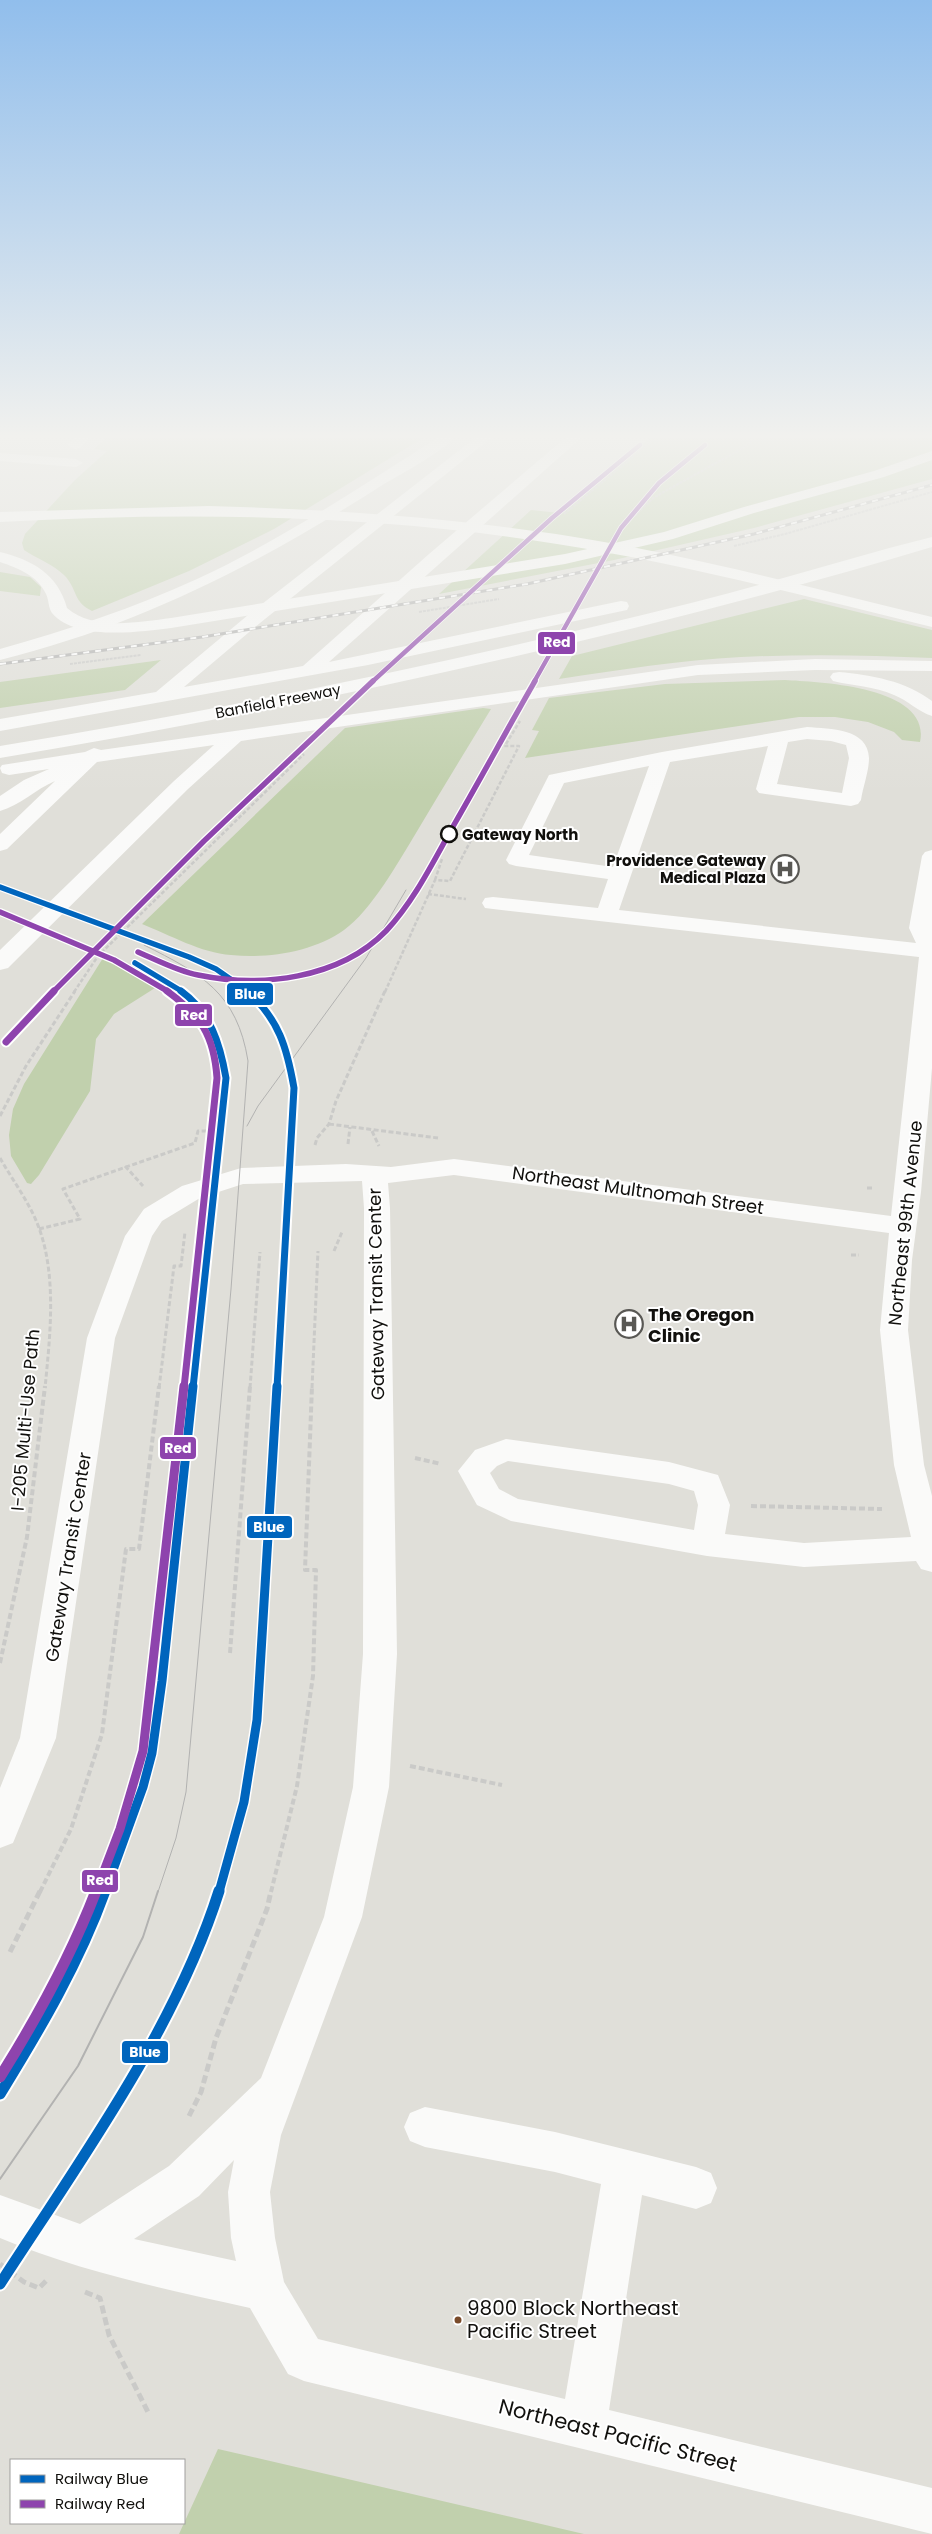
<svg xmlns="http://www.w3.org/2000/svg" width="932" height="2534" font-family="Poppins,sans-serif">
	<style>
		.green { fill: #c1d0ad }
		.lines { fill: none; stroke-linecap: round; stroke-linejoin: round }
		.path-far4 { stroke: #cacac8; stroke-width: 2; stroke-dasharray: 3 1; stroke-linecap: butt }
		.path-far3 { stroke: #cacac8; stroke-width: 2.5; stroke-dasharray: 4 2; stroke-linecap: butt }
		.path-far2 { stroke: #cacac8; stroke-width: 3; stroke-dasharray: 5 2.5; stroke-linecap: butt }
		.path-far1 { stroke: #cacac8; stroke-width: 4; stroke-dasharray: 6 3; stroke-linecap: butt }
		.path { stroke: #cacac8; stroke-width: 5; stroke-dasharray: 8 4; stroke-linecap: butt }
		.minor { fill: #fafaf9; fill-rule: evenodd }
		.major { fill: #fafaf9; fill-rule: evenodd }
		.highway { fill: #fafaf9; fill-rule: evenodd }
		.tram-far1 { stroke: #b2b2b1; stroke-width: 1 }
		.tram { stroke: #b2b2b1; stroke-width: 2 }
		.rail-casing { stroke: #b2b2b1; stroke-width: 3 }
		.rail { stroke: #fff; stroke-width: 2; stroke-dasharray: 6; stroke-linecap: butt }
		.rail-1-far3-casing { stroke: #fff; stroke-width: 8 }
		.rail-1-far2-casing { stroke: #fff; stroke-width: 11 }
		.rail-1-far1-casing { stroke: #fff; stroke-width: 12 }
		.rail-1-casing { stroke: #fff; stroke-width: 15 }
		.rail-2-far4-casing { stroke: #fff; stroke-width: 6 }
		.rail-2-far3-casing { stroke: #fff; stroke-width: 8 }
		.rail-2-far2-casing { stroke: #fff; stroke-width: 11 }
		.rail-2-far1-casing { stroke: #fff; stroke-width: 12 }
		.rail-2-casing { stroke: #fff; stroke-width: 15 }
		.rail-1-far3 { stroke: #0065bd; stroke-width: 5.5 }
		.rail-1-far2 { stroke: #0065bd; stroke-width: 7 }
		.rail-1-far1 { stroke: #0065bd; stroke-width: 9 }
		.rail-1 { stroke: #0065bd; stroke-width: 11 }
		.rail-2-far4 { stroke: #8e44ad; stroke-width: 4.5 }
		.rail-2-far3 { stroke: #8e44ad; stroke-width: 5.5 }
		.rail-2-far2 { stroke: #8e44ad; stroke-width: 7 }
		.rail-2-far1 { stroke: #8e44ad; stroke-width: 9 }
		.rail-2 { stroke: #8e44ad; stroke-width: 11 }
		.stop-dot { fill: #fff; stroke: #11100d; stroke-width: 2.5 }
		.bus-dot { fill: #7a4b2a; stroke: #fff; stroke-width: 2 }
		.labels { text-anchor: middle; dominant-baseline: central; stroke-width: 4; stroke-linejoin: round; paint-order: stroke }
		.far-street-label { font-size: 15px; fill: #11100d; stroke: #fff }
		.far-stop-label { font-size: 15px; font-weight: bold; fill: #11100d; stroke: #fff; text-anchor: start }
		.far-poi-label { font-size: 15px; font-weight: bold; fill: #11100d; stroke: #fff; text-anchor: end }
		.street-label { font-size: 18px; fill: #11100d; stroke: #fff }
		.poi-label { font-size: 18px; font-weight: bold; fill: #11100d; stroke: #fff; text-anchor: start }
		.near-bus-label { font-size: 20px; fill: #11100d; stroke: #fff; text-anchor: start }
		.near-street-label { font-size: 21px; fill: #11100d; stroke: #fff }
		.line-badge { stroke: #fff; stroke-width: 2 }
		.badge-label { font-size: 14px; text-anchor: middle; font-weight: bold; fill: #fff }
	</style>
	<rect width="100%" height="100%" fill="#e0dfd9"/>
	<path class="green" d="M106,438H423L274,529L189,571L92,611C72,601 78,589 64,575C54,565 36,558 24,550L22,543L25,534L74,481L107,451L94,449Z
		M650,438H932V479L754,528L614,560L439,594L531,510L560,513Z
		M0,572L30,577L41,587L40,596L0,591Z
		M804,599L932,630V658C868,655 805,654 741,657C680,660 619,670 559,679L572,656Z
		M161,660L125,690L0,708V682Z
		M785,680C818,682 932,686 920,742L902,740L894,732L868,722L835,717H799L525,758L539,731L532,730L549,698L665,684Z
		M483,708L491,709C466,750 441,791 416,833C399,861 371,911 344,930C313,952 268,959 231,955C201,953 170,935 142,924L345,728Z
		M103,958L155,988L114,1014L96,1039L90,1091L39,1175L31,1184L27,1183L11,1156L9,1135L13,1109L24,1084Z
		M218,2449L584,2534H179Z"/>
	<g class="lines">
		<path class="path-far4" d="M564,514L655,438
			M635,516L653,498L743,448L755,438
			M734,546L785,534L932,492
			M419,612L499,599
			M70,664L141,655"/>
		<path class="path-far3" d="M506,744L520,721
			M435,880L442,859
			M428,894L466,899
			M74,992L98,956L304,754
			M385,992L435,880L450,881L519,746H502"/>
		<path class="path-far2" d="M0,1116L26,1066L75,991
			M329,1124L438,1138
			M372,1131L379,1146
			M348,1144L350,1127
			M315,1145L317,1138L329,1124L336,1101L385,991
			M0,1158C13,1181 30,1203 39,1228C57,1277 50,1337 45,1388
			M125,1166L143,1186
			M867,1188H874
			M39,1229L80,1219L63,1189L195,1143L198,1131H208
			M334,1251L342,1232
			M851,1255H859
			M159,1388L174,1266H181L185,1232
			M250,1388L260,1252
			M312,1388L318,1251"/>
		<path class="path-far1" d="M415,1458L441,1464
			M751,1506L882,1509
			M230,1653L250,1386
			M0,1663L27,1537L45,1386
			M410,1766L502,1785
			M40,1892L71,1829L102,1734L126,1549H139L159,1386
			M271,1892L297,1786L313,1676L316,1570H305L312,1386"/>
		<path class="path" d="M10,1952L40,1891
			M189,2116L201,2092L216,2038L267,1909L271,1891
			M0,2264L24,2282L39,2288L48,2279
			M85,2292L100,2298L109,2335L149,2414"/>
		<path class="minor" d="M74,438H89L80,448L75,449L68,445Z
			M932,451V460L884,477L754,513L673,539L565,564L171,628C139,632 75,641 52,613C48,607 49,600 46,594C38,576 18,568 0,562V552C32,560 58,574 67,608C93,631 139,622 171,618L565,554L664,532L744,507L874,471Z
			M0,453L76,459L83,463L76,467L0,461Z
			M807,727C830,729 868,728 869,758C869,771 863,787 861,800L858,804L851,806L759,793L756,789L768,746L670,762L619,910L916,943L909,928L922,856L925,852L932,850V1068L921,1192L912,1260L908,1330L924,1465L932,1496V1572L921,1569L916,1561L804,1567L707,1556L511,1521L477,1505L458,1471L475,1450L506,1439L669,1462L718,1475L730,1505L725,1534L804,1543L911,1537L894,1465L880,1330L889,1233L454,1175L388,1183L390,1208L397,1654L389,1787L362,1917L281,2135L270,2192L275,2238L284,2282L318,2339L565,2399L601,2184L555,2172L425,2147L410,2141L404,2127L410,2113L425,2107L555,2132L696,2167L711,2173L717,2188L711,2203L696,2209L642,2195L609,2410L932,2488V2534L304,2381L288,2374L250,2308C165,2289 81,2272 0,2238V2195L80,2224L169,2166L261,2078L324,1917L353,1787L363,1654L364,1208L362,1181L243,1184L200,1198L162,1221L152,1236L115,1338L56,1738L13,1843L0,1848V1788L20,1738L87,1338L125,1236L144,1209L182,1186L241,1168L346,1164L391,1167L454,1159L891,1216L919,957L493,909L485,908L482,903L485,898L493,897L598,908L608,879L516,866L509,864L506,860L549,775L662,752ZM807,739L831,741L846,745L849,758L842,793L777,784L788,742ZM649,766L613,867L529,855L564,783ZM508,1461L669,1484L694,1491L698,1505L694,1530L518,1499L499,1489L490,1473L497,1466ZM234,2160L228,2192L231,2238L236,2261L134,2239L199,2196Z"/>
		<path class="major" d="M209,506C326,509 441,517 556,534C683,553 807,587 932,617V627C808,597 684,564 557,544C373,514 186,512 0,522V512Z"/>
		<path class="highway" d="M437,438H454C444,450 400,475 384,484C262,562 142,625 0,660V649C67,630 134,608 197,579C281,540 359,488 437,438Z
			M475,438H491L260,623L184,687L303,666L429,554L565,438H581L329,662L621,601L627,602L629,606L627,610L368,665L0,731V719L156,692L248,615Z
			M932,537V547C627,638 314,705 0,758V746C232,708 463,660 691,603C772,583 851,557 932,537Z
			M815,659L932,661V671L815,670L698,675L241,741L188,789L8,968L0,970V950L174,781L214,745L97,762L7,849L0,851V834L55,781C36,789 19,806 0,811V796L24,780L49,769L9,775L2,773L0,768L2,765L85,752L94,748L101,750L698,665Z
			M839,672C871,675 906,681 932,701V716C919,712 907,700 894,695C874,686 853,686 833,681L830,677L833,673Z"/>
		<path class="tram-far1" d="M144,945C202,974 237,993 248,1061L231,1289L186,1792L176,1838L158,1892
			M247,1126L258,1106L366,958L406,890"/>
		<path class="tram" d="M0,2179L78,2066L143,1937L158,1891"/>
		<defs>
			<path id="rail" d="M0,664L202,637L527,584L754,534L932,485"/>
		</defs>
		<use href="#rail" class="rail-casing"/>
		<use href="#rail" class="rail"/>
		<defs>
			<path id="rail-1-far3" d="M0,887L189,957L216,969L249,992
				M135,963L183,992"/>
			<path id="rail-1-far2" d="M181,991C211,1013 220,1044 226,1078L193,1388
				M247,991C279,1019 287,1048 294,1088L277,1388"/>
			<path id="rail-1-far1" d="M105,1892L143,1787L152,1753L162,1681L193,1386
				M219,1892L244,1802L257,1720L277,1386"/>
			<path id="rail-1" d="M0,2094C40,2029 79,1963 105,1891
				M0,2284C79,2162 175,2030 219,1891"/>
			<path id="rail-2-far4" d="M372,682L552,518L640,445
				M534,682L621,528L659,483L705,445"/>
			<path id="rail-2-far3" d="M0,912L114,960L169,992
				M138,952C157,960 177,971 198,975C261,988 339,979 386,931C415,900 434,860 455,823C482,776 508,728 535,681
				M53,992L204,841L373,681"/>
			<path id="rail-2-far2" d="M167,991C201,1016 214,1035 217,1078L184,1388
				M6,1042L54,991"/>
			<path id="rail-2-far1" d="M96,1892L120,1829L143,1751L184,1386"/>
			<path id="rail-2" d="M0,2077C37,2018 71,1956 96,1891"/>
		</defs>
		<use href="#rail-1-far3" class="rail-1-far3-casing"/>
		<use href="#rail-1-far2" class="rail-1-far2-casing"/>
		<use href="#rail-1-far1" class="rail-1-far1-casing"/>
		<use href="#rail-1" class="rail-1-casing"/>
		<use href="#rail-2-far4" class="rail-2-far4-casing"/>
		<use href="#rail-2-far3" class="rail-2-far3-casing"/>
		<use href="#rail-2-far2" class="rail-2-far2-casing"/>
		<use href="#rail-2-far1" class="rail-2-far1-casing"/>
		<use href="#rail-2" class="rail-2-casing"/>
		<use href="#rail-1-far3" class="rail-1-far3"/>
		<use href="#rail-1-far2" class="rail-1-far2"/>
		<use href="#rail-1-far1" class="rail-1-far1"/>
		<use href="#rail-1" class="rail-1"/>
		<use href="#rail-2-far4" class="rail-2-far4"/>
		<use href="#rail-2-far3" class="rail-2-far3"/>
		<use href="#rail-2-far2" class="rail-2-far2"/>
		<use href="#rail-2-far1" class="rail-2-far1"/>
		<use href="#rail-2" class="rail-2"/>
	</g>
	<linearGradient id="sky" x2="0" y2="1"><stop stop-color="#91beec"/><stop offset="0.55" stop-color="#f1f1ee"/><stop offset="1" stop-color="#f1f1ee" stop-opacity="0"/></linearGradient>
	<rect width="932" height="793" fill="url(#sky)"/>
	<defs>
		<symbol id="hospital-ring" viewBox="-11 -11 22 22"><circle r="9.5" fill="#fff" stroke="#595854" stroke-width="1.5"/><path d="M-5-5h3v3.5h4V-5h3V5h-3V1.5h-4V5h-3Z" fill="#595854"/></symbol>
	</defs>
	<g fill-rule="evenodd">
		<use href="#hospital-ring" x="769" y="853" width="32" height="32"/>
		<use href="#hospital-ring" x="613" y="1308" width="32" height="32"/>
	</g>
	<circle class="stop-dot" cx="449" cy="834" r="8"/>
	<circle class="bus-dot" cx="458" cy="2320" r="4.5"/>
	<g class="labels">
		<g class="far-street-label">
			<text transform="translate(278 701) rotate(-11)">Banfield Freeway</text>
		</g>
		<g class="far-stop-label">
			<text x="462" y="834">Gateway North</text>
		</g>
		<g class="far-poi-label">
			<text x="766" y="860">Providence Gateway<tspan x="766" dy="17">Medical Plaza</tspan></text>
		</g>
		<g class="street-label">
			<text transform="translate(638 1190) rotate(8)">Northeast Multnomah Street</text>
			<text transform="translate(905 1223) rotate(-84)">Northeast 99th Avenue</text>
			<text transform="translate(376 1294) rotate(-91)">Gateway Transit Center</text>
			<text transform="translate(25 1420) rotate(-85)">I-205 Multi-Use Path</text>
			<text transform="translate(68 1557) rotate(-81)">Gateway Transit Center</text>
		</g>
		<g class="poi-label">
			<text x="648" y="1314">The Oregon<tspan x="648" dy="21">Clinic</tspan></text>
		</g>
		<g class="near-bus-label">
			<text x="467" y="2308">9800 Block Northeast<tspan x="467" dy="23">Pacific Street</tspan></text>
		</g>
		<g class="near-street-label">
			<text transform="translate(618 2435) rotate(14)">Northeast Pacific Street</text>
		</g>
	</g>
	<g class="line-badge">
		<rect x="537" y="631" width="39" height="24" rx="5" fill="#8e44ad"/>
		<rect x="226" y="982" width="48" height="24" rx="5" fill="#0065bd"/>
		<rect x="174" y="1003" width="39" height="24" rx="5" fill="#8e44ad"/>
		<rect x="159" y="1436" width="38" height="24" rx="5" fill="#8e44ad"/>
		<rect x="246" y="1515" width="47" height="24" rx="5" fill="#0065bd"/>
		<rect x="81" y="1869" width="38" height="24" rx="5" fill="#8e44ad"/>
		<rect x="121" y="2040" width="48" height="24" rx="5" fill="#0065bd"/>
	</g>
	<g class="badge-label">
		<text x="557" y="647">Red</text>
		<text x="250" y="999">Blue</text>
		<text x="194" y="1020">Red</text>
		<text x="178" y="1453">Red</text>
		<text x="269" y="1532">Blue</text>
		<text x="100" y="1885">Red</text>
		<text x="145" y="2057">Blue</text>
	</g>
	<rect x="10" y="2459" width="175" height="65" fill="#ffffff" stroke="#a09f9e"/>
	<rect x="20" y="2475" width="25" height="8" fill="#0065bd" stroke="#a09f9e"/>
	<text x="55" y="2484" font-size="15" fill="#11100d">Railway Blue</text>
	<rect x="20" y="2500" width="25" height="8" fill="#8e44ad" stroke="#a09f9e"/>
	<text x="55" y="2509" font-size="15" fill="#11100d">Railway Red</text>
</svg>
